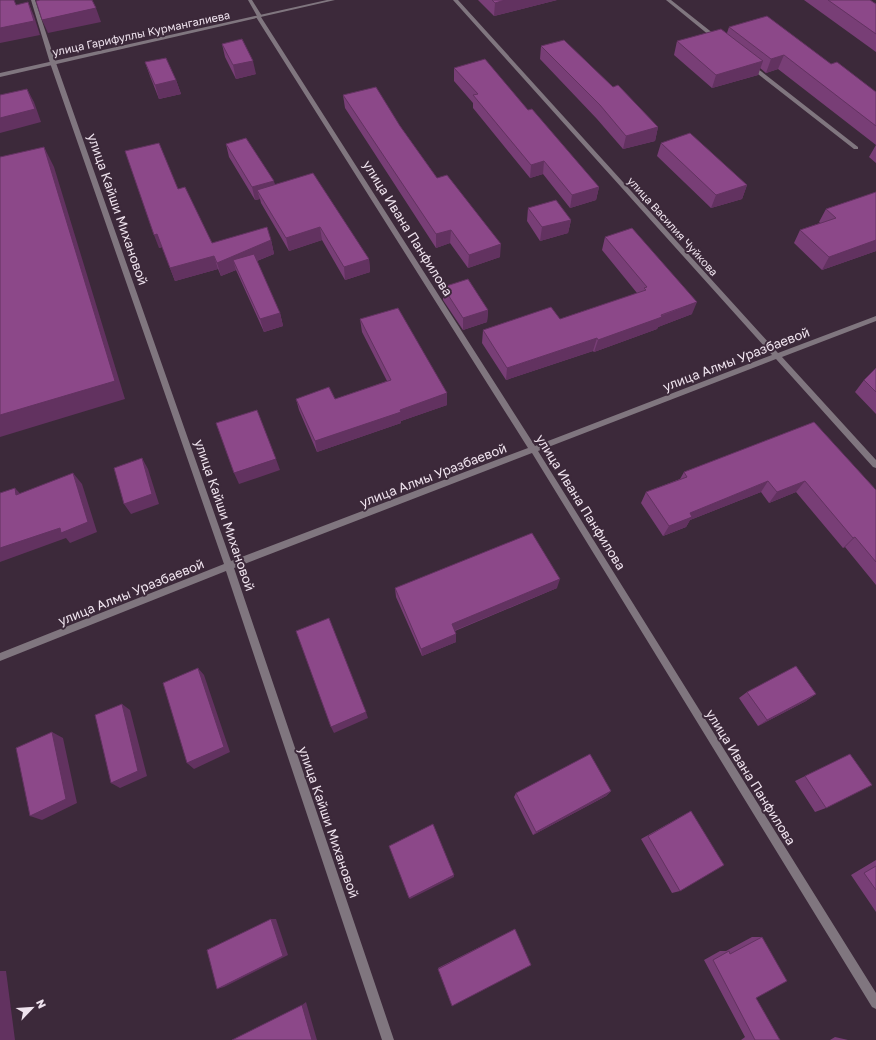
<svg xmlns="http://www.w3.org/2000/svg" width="876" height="1040" font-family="'Golos Text',sans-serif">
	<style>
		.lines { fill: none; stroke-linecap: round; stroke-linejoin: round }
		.minor { fill: #80767f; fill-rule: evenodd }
		.tertiary { fill: #80767f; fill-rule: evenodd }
		.wall { fill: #783e76 }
		.shaded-wall { fill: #623260 }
		.building { fill: #8c4889; stroke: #623260 }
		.labels { text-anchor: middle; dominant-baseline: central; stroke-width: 4; stroke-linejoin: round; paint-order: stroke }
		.far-street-label { font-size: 11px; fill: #efe3ee; stroke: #3c293a }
		.street-label { font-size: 13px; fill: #efe3ee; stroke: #3c293a }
	</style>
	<rect width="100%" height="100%" fill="#3c293a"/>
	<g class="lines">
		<path class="minor" d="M31,0H35L56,63L231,561L528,448L256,17L257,16L248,0H252L262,16L261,17L535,446L772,355L453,0H458L778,353L876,316V321L782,357L876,460V468L873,467L776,359L538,451L876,993V1009L872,1007L532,453L234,568L394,1040H382L226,571L0,661V653L224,564L50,63Z
			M666,0H671L719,38V40H715Z
			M749,65H753L858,147V149H854L749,67Z"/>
		<path class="tertiary" d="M327,0H335L0,77V73Z"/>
	</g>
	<path class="wall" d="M478,0H557L494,16Z
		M804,0H870L876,4V52Z
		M729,27L831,64L876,92V163L869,157L876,145L778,69L766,73L760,68L758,75L712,88L674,55L677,41L727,33Z
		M222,44L256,74L236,79L225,57Z
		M541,46L613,87L658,127L655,141L623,149L597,119L540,59Z
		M145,62L176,80L181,94L159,99L150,76Z
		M454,68L528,110L599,187L596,200L570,208L543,174L530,178L473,108V103L454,81Z
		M343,95L400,126L437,178L500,257L468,268L450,243L436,248L345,108Z
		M661,143L747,185L742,199L711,208L657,156Z
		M226,144L275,184L369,259L370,272L345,280L322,240L289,251L261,203L260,199L255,200L229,157Z
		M178,189L212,243L271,240L274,254L257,261L280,313L283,326L264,332L236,270L221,276L218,269L175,281L162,247L159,248Z
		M876,192V251L822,270L794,243L800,230L820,223L819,222L826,209Z
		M528,208L571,220L568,233L540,241L527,221Z
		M605,237L692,314L658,327L657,329L594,352L593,351L506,380L482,343L483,330L560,319L637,293L602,250Z
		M443,287L488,310L487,322L463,330L443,300Z
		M360,319L447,405L401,421V423L317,452L299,410L296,399H335L387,381L362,332Z
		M876,368V414L855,392L864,380Z
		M814,422L876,490V585L845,547L843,548L796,492L769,503L761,492L690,520L686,527L663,536L641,503L646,492L680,479L684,472Z
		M395,588H557L455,631L456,642L422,656L396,597Z
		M747,692L816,694L806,701L758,726L739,698Z
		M850,754L826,808L815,812L795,781Z
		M611,791L606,796L533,835L514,797L516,793Z
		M691,811L680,891L672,893L641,839Z
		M876,860V912L851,875Z
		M515,929L438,969V968L513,930Z
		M752,937H762L756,998L780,1040H741L745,1037L704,960L720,951H726Z
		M835,1037L848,1040H830Z"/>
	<path class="shaded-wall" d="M505,0H557L494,16L495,3Z
		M28,2L34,16L40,35L0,43V28Z
		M96,8L101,22L48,33L42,20Z
		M784,55L778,69L766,73L771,59Z
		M253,61L256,74L236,79L233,65Z
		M763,61L758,75L712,88L716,75Z
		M176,80L181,94L159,99L155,85Z
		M27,89L34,102L41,122L0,133V118Z
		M658,127L655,141L623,149L626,136Z
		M44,147L54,167L125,399L0,437V415Z
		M544,161L543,174L530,178L531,165Z
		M274,181L277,194L257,190L260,199L255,200L252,187Z
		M747,185L742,199L711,208L716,195Z
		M599,187L596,200L570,208L572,195Z
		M571,220L568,233L540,241L542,227Z
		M320,227L322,240L289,251L286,238Z
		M451,230L450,243L436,248V234Z
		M157,234L162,247L159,248L154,235Z
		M271,240L274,254L237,269L233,260L236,270L221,276L217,263Z
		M876,240V251L822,270L829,257Z
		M501,244L500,257L468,268L469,255Z
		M214,256L218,269L175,281L170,268Z
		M369,259L370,272L345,280L344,267Z
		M697,302L692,314L658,327L657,329L594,352L598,340Z
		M488,310L487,322L463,330V318Z
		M280,313L283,326L264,332L260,319Z
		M597,338L593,351L506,380L507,368Z
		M447,393V405L401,421V423L317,452L315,441L400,410Z
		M142,458L148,469L159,504L131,514L124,504Z
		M276,459L280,470L239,484L234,473Z
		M73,473L82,484L97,532L70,543L66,538L0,562V548Z
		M768,481L761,492L690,520L686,527L663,536L669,526L690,513Z
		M805,481L796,492L769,503L777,492Z
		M15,488L25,499L16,495Z
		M855,537L845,547L843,548L853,538Z
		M560,579L557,588L451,632L452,624Z
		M456,634V642L422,656L421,649Z
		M198,668L204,675L230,752L194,769L187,763Z
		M816,694L806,701L758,726L767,720Z
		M122,704L130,710L147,776L120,788L111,783Z
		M366,712L368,718L334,733L331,727Z
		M52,732L63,738L77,803L42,820L30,816Z
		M611,791L606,796L533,835L536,832Z
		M454,875V877L410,899L409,898Z
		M271,919H276L288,955L224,987L217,989Z
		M0,971H6L15,1040H0Z
		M306,1002L317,1040H312L302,1005Z"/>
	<path class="building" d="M0,0H14L16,5L28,2L34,21L0,28Z
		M40,0H92L96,8L42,20L36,1Z
		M492,0H505L495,3Z
		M828,0H870L876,4V34Z
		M767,16L831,64L837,62L876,92V126L784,55L771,59L729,27Z
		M721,29L763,61L716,75L677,41Z
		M242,39L253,61L233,65L222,44Z
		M564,40L613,87L618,85L658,127L626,136L600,105L541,46Z
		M166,58L176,80L155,85L145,62Z
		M485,59L528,110L532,109L599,187L572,195L544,161L531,165L473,95L478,94L454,68Z
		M376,87L400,126L437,178L447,175L501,244L469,255L451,230L436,234L343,95Z
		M27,89L35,109L0,118V95Z
		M690,133L747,185L716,195L661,143Z
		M246,138L274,181L252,187L226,144Z
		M159,143L178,189L185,187L212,243L267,227L271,240L217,263L214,256L170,268L157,234L154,235L125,151Z
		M44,147L115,381L0,415V157Z
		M313,173L369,259L344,267L320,227L286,238L257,190Z
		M876,192V240L829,257L800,230L836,218L826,209Z
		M556,200L571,220L542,227L528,208Z
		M632,228L697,302L661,315L662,317L598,340L597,338L507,368L483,330L551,307L560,319L646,290L644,288L647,287L605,237Z
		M254,254L280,313L260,319L233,260Z
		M468,279L488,310L463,318L443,287Z
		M398,308L447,393L400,410L401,412L315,441L296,399L329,387L335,399L391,380L360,319Z
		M876,368V392L864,380Z
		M257,410L276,459L234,473L216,423Z
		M814,422L876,490V562L855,537L853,538L805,481L777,492L768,481L690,513L692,517L669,526L646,492L687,477L684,472Z
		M142,458L152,494L124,504L114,468Z
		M73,473L88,522L61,533L60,528L0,548V493L15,488L16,495Z
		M532,533L560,579L452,624L456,634L421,649L395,588Z
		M329,618L366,712L331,727L296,631Z
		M796,666L816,694L767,720L747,692Z
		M198,668L224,747L187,763L163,683Z
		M122,704L138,771L111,783L95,715Z
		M52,732L66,799L30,816L16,748Z
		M590,754L611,791L536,832L516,793Z
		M850,754L872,785L826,808L805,776Z
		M691,811L724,865L680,891L648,836Z
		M433,824L454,875L409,898L389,846Z
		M876,866V890L864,873Z
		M271,919L283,956L217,989L207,950Z
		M515,929L531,965L452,1006L438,969Z
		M762,937L787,981L756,998L780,1040H755L713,960L729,951L730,954Z
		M302,1005L312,1040H232Z"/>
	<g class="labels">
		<g class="far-street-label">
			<text transform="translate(141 33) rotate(-12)">улица Гарифуллы Курмангалиева</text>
			<text transform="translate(673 226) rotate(48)">улица Василия Чуйкова</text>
		</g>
		<g class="street-label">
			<text transform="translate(118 209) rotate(71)">улица Кайши Михановой</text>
			<text transform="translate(408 228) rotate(58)">улица Ивана Панфилова</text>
			<text transform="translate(736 359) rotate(-21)">улица Алмы Уразбаевой</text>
			<text transform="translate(433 475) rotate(-21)">улица Алмы Уразбаевой</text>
			<text transform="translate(581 502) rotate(58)">улица Ивана Панфилова</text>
			<text transform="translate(225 515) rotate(71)">улица Кайши Михановой</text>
			<text transform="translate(131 592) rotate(-22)">улица Алмы Уразбаевой</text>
			<text transform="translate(751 777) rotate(58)">улица Ивана Панфилова</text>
			<text transform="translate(329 822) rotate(71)">улица Кайши Михановой</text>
		</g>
	</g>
	<g transform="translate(32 1008) rotate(65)" stroke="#3c293a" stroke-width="3" paint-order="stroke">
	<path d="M0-3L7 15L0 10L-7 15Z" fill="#efe3ee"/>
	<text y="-6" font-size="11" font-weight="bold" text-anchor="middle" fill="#efe3ee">N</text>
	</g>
</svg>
